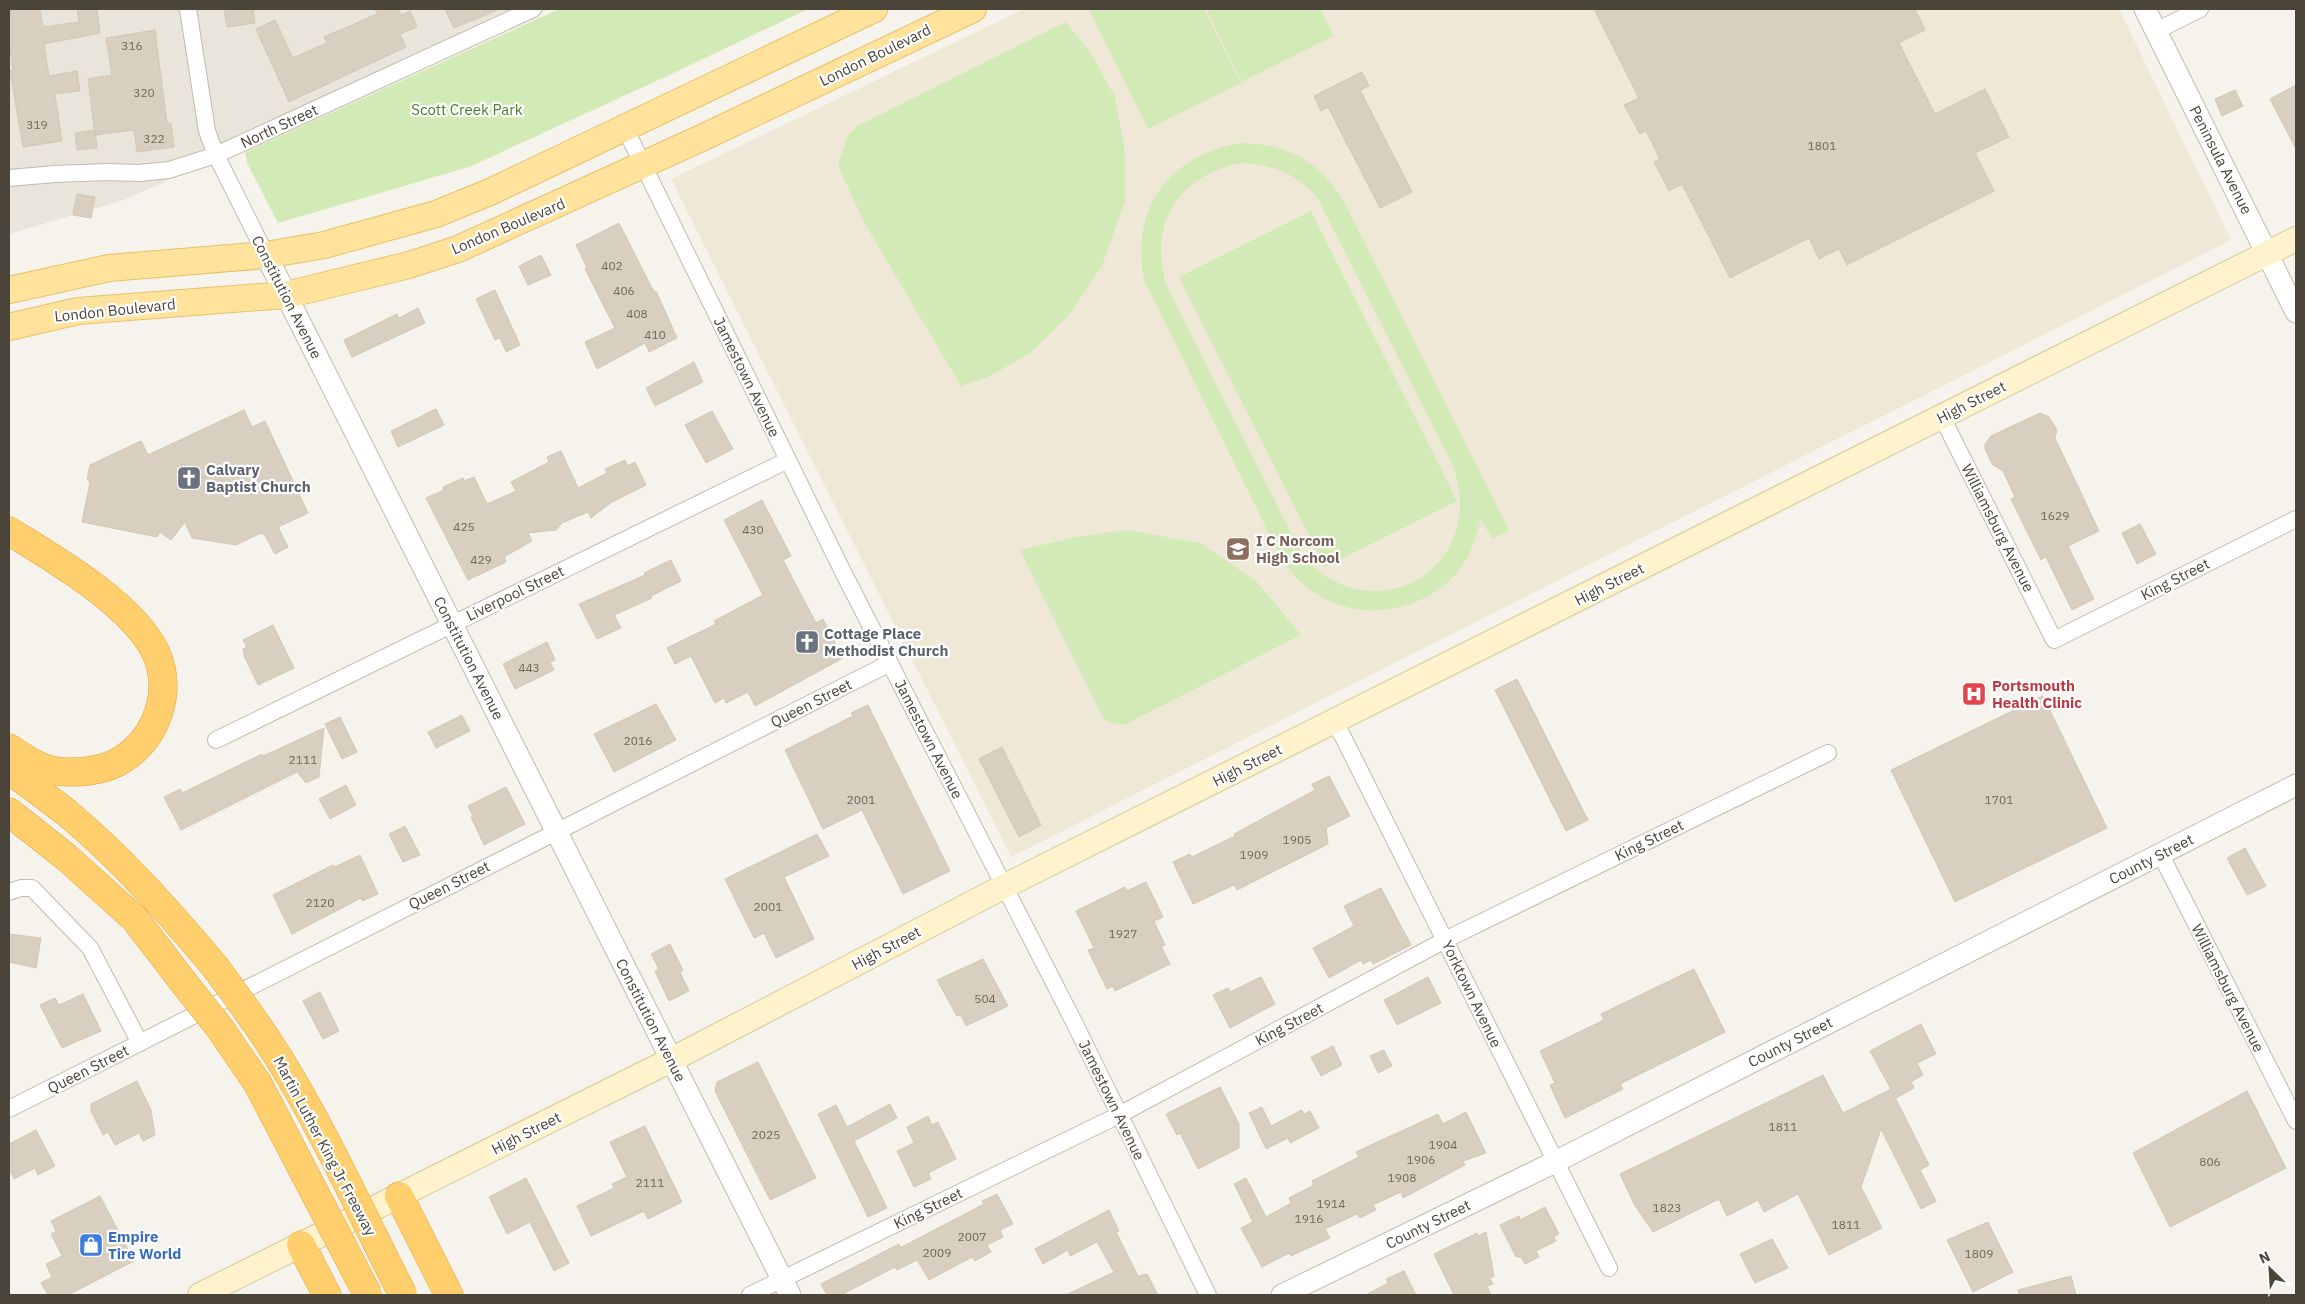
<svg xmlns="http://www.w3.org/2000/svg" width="2305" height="1304" font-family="'IBM Plex Sans',sans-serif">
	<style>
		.residential { fill: #eae5da }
		.education { fill: #efe8d6 }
		.green { fill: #d2eab5; fill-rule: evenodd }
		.building { fill: #d8cfc1; stroke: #d3c7b4 }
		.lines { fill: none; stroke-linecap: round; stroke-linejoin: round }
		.minor-casing { stroke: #c2bbae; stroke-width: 18 }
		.tertiary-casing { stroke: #c2bbae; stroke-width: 23 }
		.secondary-casing { stroke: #d6c79b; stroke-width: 26 }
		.primary-casing { stroke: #e6c16a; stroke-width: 28 }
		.motorway-casing { stroke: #e0a43c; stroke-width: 29 }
		.minor { stroke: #fff; stroke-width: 16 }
		.tertiary { stroke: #fff; stroke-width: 21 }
		.secondary { stroke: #fff3cd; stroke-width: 24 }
		.primary { stroke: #ffe39c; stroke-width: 26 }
		.motorway { stroke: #ffcf6e; stroke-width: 28 }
		.motorway-bridge-casing { stroke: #e0a43c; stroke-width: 29; stroke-linecap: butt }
		.motorway-bridge { stroke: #ffcf6e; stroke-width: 28 }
		.labels { text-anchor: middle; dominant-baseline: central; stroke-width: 4.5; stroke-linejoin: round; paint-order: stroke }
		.number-label { font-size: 12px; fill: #6e675b }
		.street-label { font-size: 15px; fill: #4b4439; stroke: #fff }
		.park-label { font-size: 15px; fill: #4a7f2a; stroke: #fff }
		.worship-label { font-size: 15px; font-weight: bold; fill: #5b616d; stroke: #fff; text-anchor: start }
		.education-label { font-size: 15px; font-weight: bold; fill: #785e54; stroke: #fff; text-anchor: start }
		.health-label { font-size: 15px; font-weight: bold; fill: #be3a42; stroke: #fff; text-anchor: start }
		.shop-label { font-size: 15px; font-weight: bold; fill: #366cbe; stroke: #fff; text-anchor: start }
	</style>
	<rect width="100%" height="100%" fill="#f6f3ec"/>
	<path class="residential" d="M9,9H549L124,200L9,234Z"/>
	<path class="education" d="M1024,9H2119L2231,240L1011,857L671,179Z"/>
	<path class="green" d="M559,9H808L663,78L469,167L278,223L247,163L245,152Z
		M1092,9H1204L1241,83L1148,129L1089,10Z
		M1206,9H1320L1334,36L1242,82Z
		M1066,22L1092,55L1115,97L1125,152V201L1102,266L1068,316L1030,353L990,376L961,386L865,224L838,166L847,137L856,127Z
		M1240,143C1289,144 1319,161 1344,202L1509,530L1492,539L1481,519C1476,539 1470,558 1456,574C1417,617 1348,623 1304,585C1293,576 1285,564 1278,552L1144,280C1131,207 1168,157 1240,143ZM1242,163C1273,164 1296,174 1317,197L1452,464C1491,565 1377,636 1304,558L1169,291C1145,228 1176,175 1242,163Z
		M1311,211L1457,501L1325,567L1179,277Z
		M1126,530L1201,543L1257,582L1301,635L1124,725L1105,721L1020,550L1077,537Z"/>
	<path class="building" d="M9,9H40L43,27L79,22L77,9H97L100,33L44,44L49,76L77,71L80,91L55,94L62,141L23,147L10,71L13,70L9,45Z
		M224,9H253L255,23L227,27Z
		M375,9H398L401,15L410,11L417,27L400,34L406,47L289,102L256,29L275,20L293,58L327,43L324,37L377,14Z
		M445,9H500L454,28Z
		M1594,9H1915L1925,30L1899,43L1935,114L1985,89L2009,137L1975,153L1994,191L1847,265L1839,249L1819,259L1809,238L1730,278L1682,184L1669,191L1654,162L1660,159L1646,131L1640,134L1624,105L1639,98Z
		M155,30L167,124L171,123L174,147L137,152L134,130L95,135L88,79L112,75L106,38Z
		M1362,72L1369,86L1360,90L1412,192L1380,208L1328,107L1321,111L1314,96Z
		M2296,85V149L2270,99Z
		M2235,90L2243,106L2222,116L2215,99Z
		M95,130L97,148L77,150L75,133Z
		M77,194L95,197L91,218L73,215Z
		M619,223L654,292L656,291L677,338L649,352L645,343L597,369L585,342L615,328L585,269L587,268L576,245Z
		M541,255L551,275L528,285L519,266Z
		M495,290L520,345L506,352L500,338L495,340L476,299Z
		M418,308L425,323L352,357L344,340L397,314L399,318Z
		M694,362L703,382L655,406L646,388Z
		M436,409L444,425L398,447L391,431Z
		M244,410L252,427L265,421L308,513L278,527L288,547L275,554L264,534L261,533L236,545L192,538L185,522L171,540L160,532L157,537L82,522L90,482L87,479L90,465L141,441L148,455Z
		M712,411L733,449L706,463L685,425Z
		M2040,413L2049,417L2057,430L2055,438L2099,531L2068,546L2094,599L2072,610L2046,557L2041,560L2011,499L2015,497L2003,471L1992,464L1985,449V444L1991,436Z
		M561,451L578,488L607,473L605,469L625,460L628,466L635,462L646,485L612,502L591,518L588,512L562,523L556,530L528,533L532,541L504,557L506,562L468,580L426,498L444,490L443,487L463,478L464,481L474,477L487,504L516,491L511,482L549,462L547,457Z
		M762,500L791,556L783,560L816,623L823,619L843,658L755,706L748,692L726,703L724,698L715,703L691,656L675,664L667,648L716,624L714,621L763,595L724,520Z
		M2140,524L2156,554L2137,564L2122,533Z
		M671,560L681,581L651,596L652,598L614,615L621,628L597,639L579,604L645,575L644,573Z
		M273,625L294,668L258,685L245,658L243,649L247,647L243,640Z
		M547,642L555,660L550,662L554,670L515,689L503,664Z
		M1517,679L1588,820L1566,831L1495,690Z
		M2043,696L2107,828L1955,902L1891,770Z
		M656,704L676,740L614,772L594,734Z
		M868,705L950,871L903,894L862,810L823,829L785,750L853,716L851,713Z
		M462,715L470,731L436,748L428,732Z
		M340,717L357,752L342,759L325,724Z
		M324,728L319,777L306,783L297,772L181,830L164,797L180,789L182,793L262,754L263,756Z
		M1002,747L1041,825L1019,837L979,759Z
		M1329,776L1350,816L1326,828L1328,844L1237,890L1234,885L1193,904L1173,862L1190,854L1192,857L1235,836L1234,834L1315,790L1312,784Z
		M346,785L356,805L330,819L319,799Z
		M506,787L525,824L484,845L471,817L473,816L468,806Z
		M405,826L420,855L403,862L389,834Z
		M817,834L829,856L784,877L814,939L776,958L764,933L754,938L725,879Z
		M2245,848L2266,886L2247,895L2227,858Z
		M360,855L378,894L362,901L361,898L292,934L273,895L333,865L335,867Z
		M1146,882L1163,917L1154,921L1165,945L1161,946L1170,964L1115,991L1113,986L1107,989L1088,950L1094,948L1076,911L1125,887L1127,891Z
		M1381,888L1411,945L1373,964L1371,960L1363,964L1361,960L1329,978L1313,948L1354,926L1344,906Z
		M9,934L41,938L36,968L9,962Z
		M670,944L683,970L680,972L689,991L669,1001L655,971L659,969L651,954Z
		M983,959L1008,1006L966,1026L961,1015L957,1016L937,980Z
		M1694,969L1725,1032L1620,1084L1623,1089L1565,1118L1550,1085L1555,1083L1540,1051L1604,1020L1601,1014Z
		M1261,977L1275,1004L1230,1028L1213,995L1228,988L1230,992Z
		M1428,977L1441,1003L1397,1025L1384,1000Z
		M320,992L339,1031L323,1039L303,1001Z
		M83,994L101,1031L62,1048L40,1005L55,998L59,1005Z
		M1921,1024L1936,1054L1917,1063L1923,1075L1911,1082L1914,1088L1896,1098L1893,1093L1929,1165L1920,1170L1936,1201L1921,1209L1881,1129L1861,1187L1882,1228L1829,1255L1798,1194L1764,1212L1758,1200L1727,1216L1719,1199L1653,1232L1634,1204L1620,1174L1823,1075L1843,1113L1891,1089L1870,1051Z
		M1333,1046L1342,1065L1321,1076L1311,1057Z
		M1384,1050L1392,1066L1378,1073L1370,1056Z
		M758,1062L816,1178L770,1200L715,1091L717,1082Z
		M137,1081L151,1110L155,1135L143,1141L139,1133L115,1145L108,1132L103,1135L91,1111V1104Z
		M1220,1087L1239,1124V1148L1198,1169L1180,1133L1177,1135L1166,1114Z
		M2247,1091L2286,1168L2170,1227L2133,1153Z
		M890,1104L897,1118L854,1141L887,1208L868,1217L818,1114L836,1105L847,1127Z
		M1262,1107L1271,1126L1302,1110L1304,1114L1310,1111L1319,1128L1290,1143L1288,1138L1266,1149L1249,1113Z
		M1466,1112L1486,1153L1463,1161L1465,1165L1403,1198L1401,1192L1373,1205L1376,1210L1360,1218L1357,1214L1325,1229L1330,1238L1291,1256L1289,1253L1262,1267L1241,1228L1253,1222L1234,1184L1246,1178L1266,1217L1291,1203L1289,1198L1314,1185L1312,1181L1359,1157L1356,1152L1438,1114L1443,1124Z
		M928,1116L932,1125L938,1122L956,1159L928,1173L931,1179L914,1187L897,1151L914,1143L907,1127Z
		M645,1126L682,1202L648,1219L644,1211L591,1236L577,1206L614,1188L612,1184L627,1177L610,1142Z
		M36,1130L55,1166L38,1175L35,1168L14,1179L9,1168V1144Z
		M526,1178L569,1263L554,1271L530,1222L507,1234L489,1197Z
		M997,1194L1013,1224L1000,1230L1003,1237L987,1245L991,1252L975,1261L972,1257L929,1280L917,1260L897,1270L895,1267L841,1295H827L821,1284L899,1244L900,1248L984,1204L982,1201Z
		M100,1196L134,1261L68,1295H48L41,1283L52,1277L46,1264L62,1256L51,1234L56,1231L51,1221Z
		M1545,1207L1559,1234L1554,1237L1556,1241L1536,1251L1539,1257L1525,1264L1521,1257H1516L1500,1225L1519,1216L1520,1220Z
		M1109,1210L1119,1231L1116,1232L1138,1276L1147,1274L1158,1295H1066L1114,1272L1097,1242L1070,1256L1068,1250L1043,1264L1035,1249Z
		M1988,1222L2013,1272L1973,1292L1947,1240Z
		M1486,1232L1494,1276L1490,1278L1493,1284L1487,1286L1491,1295H1454L1434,1254L1477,1233L1478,1236Z
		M1772,1239L1788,1268L1755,1283L1740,1254Z
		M1404,1271L1416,1295H1366L1388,1283L1386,1279Z
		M2071,1276L2076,1295H2019L2018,1290Z"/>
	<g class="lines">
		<defs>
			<path id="minor" d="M188,9L207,131L216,155L266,255
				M2156,31L2200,9
				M625,128L843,572L1074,1022L1208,1295
				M9,178L55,174L108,172L139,173L169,170L216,155L533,9
				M1942,417L2054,640L2296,519
				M1335,721L1609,1268
				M216,740L788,460
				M2161,855L2296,1121
				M9,892L21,888H32L90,948L140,1043
				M9,1109L890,663
				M750,1295L1119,1115L1445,940L1828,753"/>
			<path id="tertiary" d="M2145,9L2296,312
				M266,255L790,1295
				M1282,1295L1555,1162L2296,785"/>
			<path id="secondary" d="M200,1295L671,1060L1003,887L2296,239"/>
			<path id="primary" d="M9,290L109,268L266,255L324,245L436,214L490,192L874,9
				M9,327L78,311L286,295L409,265L458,249L708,135L973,9"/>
			<path id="motorway" d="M9,531C54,559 133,604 156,653C173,691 157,737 123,759C105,771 77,774 56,771C39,769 23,757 9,748
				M9,769C28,784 48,798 67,813C122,859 170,913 216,968
				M9,812L66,857L135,919L184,983
				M399,1196L449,1295
				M301,1245L327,1295"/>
		</defs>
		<use href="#minor" class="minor-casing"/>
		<use href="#tertiary" class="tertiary-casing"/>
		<use href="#secondary" class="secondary-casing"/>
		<use href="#primary" class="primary-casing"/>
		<use href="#motorway" class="motorway-casing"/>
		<use href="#minor" class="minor"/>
		<use href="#tertiary" class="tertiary"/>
		<use href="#secondary" class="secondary"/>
		<use href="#primary" class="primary"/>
		<use href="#motorway" class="motorway"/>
		<defs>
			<path id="motorway-bridge" d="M216,968C244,1006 272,1044 295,1085C335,1153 367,1225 403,1295
				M184,983L219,1027L258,1084L368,1295"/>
		</defs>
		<use href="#motorway-bridge" class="motorway-bridge-casing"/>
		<use href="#motorway-bridge" class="motorway-bridge"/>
	</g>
	<defs>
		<symbol id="church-square" viewBox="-11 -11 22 22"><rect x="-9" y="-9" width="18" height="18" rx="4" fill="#6b7280" stroke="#fff"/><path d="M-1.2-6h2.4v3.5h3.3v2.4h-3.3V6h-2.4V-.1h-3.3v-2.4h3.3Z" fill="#fff"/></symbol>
		<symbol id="school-square" viewBox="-11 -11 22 22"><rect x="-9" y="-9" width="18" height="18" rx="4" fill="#8d6e63" stroke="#fff"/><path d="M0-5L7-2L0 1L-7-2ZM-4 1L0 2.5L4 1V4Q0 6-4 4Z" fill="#fff"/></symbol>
		<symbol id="hospital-square" viewBox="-11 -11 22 22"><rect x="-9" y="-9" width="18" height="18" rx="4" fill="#e0444e" stroke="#fff"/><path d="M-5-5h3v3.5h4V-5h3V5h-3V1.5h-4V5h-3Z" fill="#fff"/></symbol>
		<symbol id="shop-square" viewBox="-11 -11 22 22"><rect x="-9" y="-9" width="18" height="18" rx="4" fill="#3f7fe0" stroke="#fff"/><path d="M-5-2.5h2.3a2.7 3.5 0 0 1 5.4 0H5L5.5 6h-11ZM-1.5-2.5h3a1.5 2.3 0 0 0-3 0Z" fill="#fff"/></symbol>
	</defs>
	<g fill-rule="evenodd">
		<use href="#church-square" x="175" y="464" width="28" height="28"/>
		<use href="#school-square" x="1224" y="535" width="28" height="28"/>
		<use href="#church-square" x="793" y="628" width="28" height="28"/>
		<use href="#hospital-square" x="1960" y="680" width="28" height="28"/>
		<use href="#shop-square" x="77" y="1231" width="28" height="28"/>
	</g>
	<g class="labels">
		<g class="number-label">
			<text x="132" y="45">316</text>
			<text x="144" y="92">320</text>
			<text x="37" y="124">319</text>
			<text x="154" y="138">322</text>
			<text x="1822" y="145">1801</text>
			<text x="612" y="265">402</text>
			<text x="624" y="290">406</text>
			<text x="637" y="313">408</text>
			<text x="655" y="334">410</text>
			<text x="2055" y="515">1629</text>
			<text x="464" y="526">425</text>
			<text x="753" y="529">430</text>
			<text x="481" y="559">429</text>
			<text x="529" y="667">443</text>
			<text x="638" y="740">2016</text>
			<text x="303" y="759">2111</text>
			<text x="861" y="799">2001</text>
			<text x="1999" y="799">1701</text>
			<text x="1297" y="839">1905</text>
			<text x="1254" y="854">1909</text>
			<text x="320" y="902">2120</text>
			<text x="768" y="906">2001</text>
			<text x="1123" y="933">1927</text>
			<text x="985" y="998">504</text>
			<text x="1783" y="1126">1811</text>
			<text x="766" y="1134">2025</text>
			<text x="1443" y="1144">1904</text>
			<text x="1421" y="1159">1906</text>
			<text x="2210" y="1161">806</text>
			<text x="1402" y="1177">1908</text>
			<text x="650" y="1182">2111</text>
			<text x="1331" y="1203">1914</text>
			<text x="1667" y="1207">1823</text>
			<text x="1309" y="1218">1916</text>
			<text x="1846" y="1224">1811</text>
			<text x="972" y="1236">2007</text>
			<text x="937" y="1252">2009</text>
			<text x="1979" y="1253">1809</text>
		</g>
		<g class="street-label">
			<text transform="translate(875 55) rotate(-26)">London Boulevard</text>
			<text transform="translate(279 126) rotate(-25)">North Street</text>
			<text transform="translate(2221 160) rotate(63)">Peninsula Avenue</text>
			<text transform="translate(508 226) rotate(-23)">London Boulevard</text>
			<text transform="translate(287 297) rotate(63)">Constitution Avenue</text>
			<text transform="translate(115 310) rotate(-6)">London Boulevard</text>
			<text transform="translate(747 377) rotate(64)">Jamestown Avenue</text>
			<text transform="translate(1971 402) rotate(-27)">High Street</text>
			<text transform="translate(1998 528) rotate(63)">Williamsburg Avenue</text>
			<text transform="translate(2175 579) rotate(-27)">King Street</text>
			<text transform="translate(1609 584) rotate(-27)">High Street</text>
			<text transform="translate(515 593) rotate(-26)">Liverpool Street</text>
			<text transform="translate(469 658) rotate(63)">Constitution Avenue</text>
			<text transform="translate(811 703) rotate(-27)">Queen Street</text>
			<text transform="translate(929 739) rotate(63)">Jamestown Avenue</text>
			<text transform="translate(1247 765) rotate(-27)">High Street</text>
			<text transform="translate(1649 840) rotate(-26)">King Street</text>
			<text transform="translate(2151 859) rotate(-27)">County Street</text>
			<text transform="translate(449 885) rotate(-27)">Queen Street</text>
			<text transform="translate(886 948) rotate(-28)">High Street</text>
			<text transform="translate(2228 988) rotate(63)">Williamsburg Avenue</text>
			<text transform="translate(1472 994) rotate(64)">Yorktown Avenue</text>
			<text transform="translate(651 1020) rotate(63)">Constitution Avenue</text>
			<text transform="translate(1289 1024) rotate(-28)">King Street</text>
			<text transform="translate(1790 1042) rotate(-27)">County Street</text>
			<text transform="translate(88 1069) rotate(-27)">Queen Street</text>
			<text transform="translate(1112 1100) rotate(64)">Jamestown Avenue</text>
			<text transform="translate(526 1133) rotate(-27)">High Street</text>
			<text transform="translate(325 1146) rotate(62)">Martin Luther King Jr Freeway</text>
			<text transform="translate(928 1208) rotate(-26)">King Street</text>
			<text transform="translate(1428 1224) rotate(-26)">County Street</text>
		</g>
		<g class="park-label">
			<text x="467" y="109">Scott Creek Park</text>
		</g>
		<g class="worship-label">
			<text x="206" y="469">Calvary<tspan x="206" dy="17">Baptist Church</tspan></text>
			<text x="824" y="633">Cottage Place<tspan x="824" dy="17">Methodist Church</tspan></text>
		</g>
		<g class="education-label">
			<text x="1256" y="540">I C Norcom<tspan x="1256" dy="17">High School</tspan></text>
		</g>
		<g class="health-label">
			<text x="1992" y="685">Portsmouth<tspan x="1992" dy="17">Health Clinic</tspan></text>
		</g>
		<g class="shop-label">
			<text x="108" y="1236">Empire<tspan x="108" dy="17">Tire World</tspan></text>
		</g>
	</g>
	<rect width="2305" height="1304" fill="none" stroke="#4b4439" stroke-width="20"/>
	<g transform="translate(2270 1269) rotate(335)" stroke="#ffffff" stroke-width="4" paint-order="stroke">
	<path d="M0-4L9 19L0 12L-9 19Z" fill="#4b4439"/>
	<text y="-8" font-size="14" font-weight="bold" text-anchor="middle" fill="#4b4439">N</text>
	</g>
</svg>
